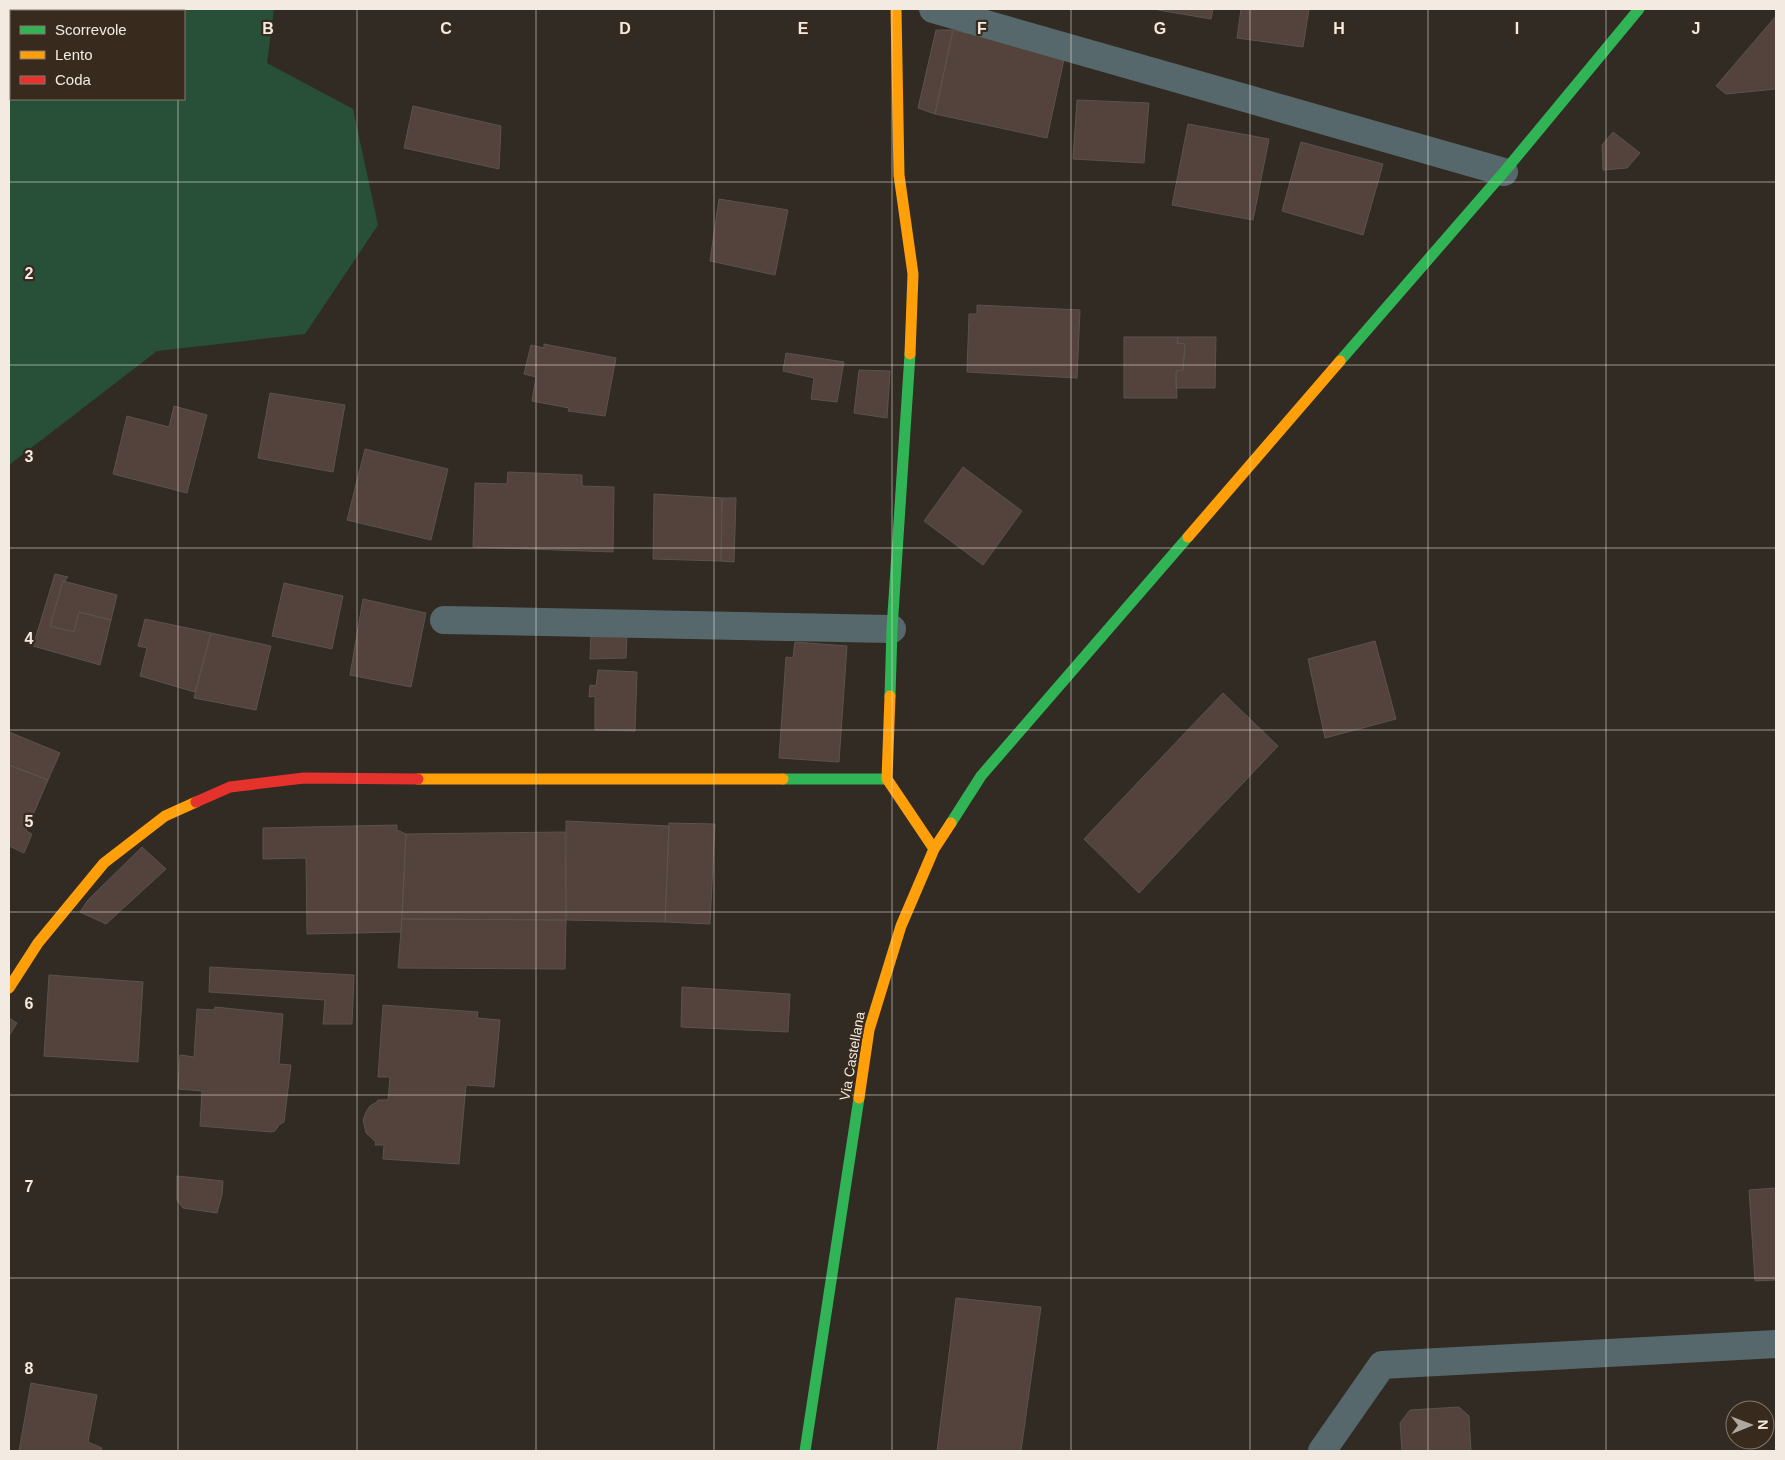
<svg xmlns="http://www.w3.org/2000/svg" width="1785" height="1460" font-family="Helvetica,sans-serif">
	<style>
		.green { fill: #285039; fill-rule: evenodd }
		.building { fill: #53433c; stroke: #5a534e }
		.lines { fill: none; stroke-linecap: round; stroke-linejoin: round }
		.street { stroke: #57686c; stroke-width: 28 }
		.fast { stroke: #30b455; stroke-width: 11 }
		.slow { stroke: #ff9f0a; stroke-width: 11 }
		.jam { stroke: #e5322d; stroke-width: 11 }
		.grid { fill: none; stroke: #f3ebe2; stroke-width: 1; stroke-opacity: 0.55 }
		.labels { text-anchor: middle; dominant-baseline: central; stroke-width: 4.5; stroke-linejoin: round; paint-order: stroke }
		.street-label { font-size: 14px; fill: #f3ebe2; stroke: #382b1e }
		.grid-label { font-size: 16px; text-anchor: middle; font-weight: bold; fill: #f3ebe2; stroke: #382b1e; stroke-width: 4.5; stroke-linejoin: round; paint-order: stroke }
	</style>
	<rect width="100%" height="100%" fill="#322b24"/>
	<path class="green" d="M9,9H274L267,63L353,109L378,225L305,334L157,351L9,465ZM11,11H184V99H11Z"/>
	<path class="building" d="M1153,9H1213L1211,19Z
		M1241,9H1309L1303,47L1237,38Z
		M1776,16V89L1726,94L1716,86Z
		M936,30H953L935,114L918,108Z
		M953,30L1065,55L1047,138L935,114Z
		M1077,100L1149,103L1144,163L1073,159Z
		M413,106L501,126L499,169L404,148Z
		M1188,124L1269,139L1253,220L1172,205Z
		M1613,132L1640,153L1627,168L1603,170L1602,145Z
		M1301,142L1383,164L1363,235L1282,211Z
		M719,199L788,210L775,275L710,261Z
		M977,305L1080,310L1077,378L967,372L969,314H977Z
		M1124,337H1178L1177,343L1185,344L1183,370L1176,371L1177,398H1124Z
		M1178,337H1216L1215,388H1176V371L1183,370L1185,344L1177,343Z
		M544,344L616,358L605,416L568,411L569,408L532,401L536,377L524,374L531,345L544,348Z
		M786,353L844,362L837,402L811,399L814,378L783,371Z
		M859,370L890,371L887,418L854,413Z
		M270,393L345,405L333,472L258,458Z
		M174,406L207,415L187,493L113,474L127,416L169,427Z
		M365,449L448,469L431,540L347,520Z
		M963,467L1022,511L983,565L924,521Z
		M508,472L582,475V486L614,487L613,552L473,547L475,483L507,484Z
		M654,494L722,498L721,561L653,559Z
		M722,498H736L734,562L721,561Z
		M55,574L68,577L64,582L63,581L50,626L74,632L79,612L111,620L100,665L33,646Z
		M63,581L117,595L111,620L79,612L74,632L50,626Z
		M284,583L343,596L332,649L272,636Z
		M363,599L426,613L411,687L350,675Z
		M145,619L211,633L195,692L140,676L147,648L138,646Z
		M211,633L271,646L256,710L194,698Z
		M591,634H627L626,658L590,659Z
		M1375,641L1396,719L1325,738L1308,659Z
		M795,642L847,646L839,762L779,758L786,657L793,658Z
		M598,670L637,672L635,731L595,730V696L589,697L590,685L596,686Z
		M1223,693L1278,746L1139,893L1084,839Z
		M9,732L60,753L48,780L9,765Z
		M9,765L48,780L26,831L32,834L24,853L9,846Z
		M566,821L669,826L665,922L566,920Z
		M669,823L715,824L710,924L665,922Z
		M397,825V830L406,834L401,932L307,934L306,858L263,859V828Z
		M565,832L566,920L402,919L406,834Z
		M142,847L166,869L106,924L80,912L88,900Z
		M402,919L566,920L565,969L398,968Z
		M210,967L354,975L352,1024H323L325,1000L209,992Z
		M49,975L143,982L138,1062L44,1056Z
		M682,987L790,994L788,1032L681,1027Z
		M383,1005L478,1012L477,1018L500,1020L494,1087L466,1085L459,1164L383,1159L384,1145H375L376,1142L366,1133L363,1120L366,1112L370,1106L377,1102L378,1100H388L390,1077H378Z
		M215,1007L283,1014L279,1064L291,1065L284,1122L279,1125L275,1131L271,1132L200,1126L202,1091L178,1089L180,1055L194,1057L197,1009L214,1010Z
		M9,1018L17,1023L9,1036Z
		M177,1176L223,1181L222,1195L217,1213L183,1208L177,1200Z
		M1776,1188V1280L1755,1281L1749,1190Z
		M956,1298L1041,1307L1021,1451H937Z
		M31,1383L97,1395L88,1442L102,1448L101,1451H19Z
		M1459,1407L1469,1416L1471,1451H1402L1400,1423L1410,1410Z"/>
	<g class="lines">
		<path class="street" d="M933,9L1504,172
			M444,620L892,629
			M1322,1451L1382,1365L1776,1344"/>
		<path class="fast" d="M1340,361L1504,172L1639,9
			M890,696L892,629L910,354
			M783,779H887
			M951,823L981,776L1188,537
			M805,1451L859,1098"/>
		<path class="slow" d="M896,9L899,175L913,274L910,354
			M1188,537L1340,361
			M890,696L887,779L934,849
			M418,779H783
			M9,988L38,943L104,863L165,816L196,802
			M859,1098L869,1030L901,926L934,849L951,823"/>
		<path class="jam" d="M196,802L230,787L304,778L418,779"/>
	</g>
	<path class="grid" d="M178,9V11M357,9V1451M536,9V1451M714,9V1451M892,9V1451M1071,9V1451M1250,9V1451M1428,9V1451M1606,9V1451M178,99V1451M9,182H1776M9,365H1776M9,548H1776M9,730H1776M9,912H1776M9,1095H1776M9,1278H1776"/>
	<g class="labels">
		<g class="street-label">
			<text transform="translate(852 1056) rotate(-80)">Via Castellana</text>
		</g>
	</g>
	<g class="grid-label">
		<text x="268" y="34">B</text>
		<text x="446" y="34">C</text>
		<text x="625" y="34">D</text>
		<text x="803" y="34">E</text>
		<text x="982" y="34">F</text>
		<text x="1160" y="34">G</text>
		<text x="1339" y="34">H</text>
		<text x="1517" y="34">I</text>
		<text x="1696" y="34">J</text>
		<text x="29" y="279">2</text>
		<text x="29" y="462">3</text>
		<text x="29" y="644">4</text>
		<text x="29" y="827">5</text>
		<text x="29" y="1009">6</text>
		<text x="29" y="1192">7</text>
		<text x="29" y="1374">8</text>
	</g>
	<rect width="1785" height="1460" fill="none" stroke="#f3ebe2" stroke-width="20"/>
	<rect x="10" y="10" width="175" height="90" fill="#382b1e" stroke="#83786c"/>
	<rect x="20" y="26" width="25" height="8" fill="#30b455" stroke="#83786c"/>
	<text x="55" y="35" font-size="15" fill="#f3ebe2">Scorrevole</text>
	<rect x="20" y="51" width="25" height="8" fill="#ff9f0a" stroke="#83786c"/>
	<text x="55" y="60" font-size="15" fill="#f3ebe2">Lento</text>
	<rect x="20" y="76" width="25" height="8" fill="#e5322d" stroke="#83786c"/>
	<text x="55" y="85" font-size="15" fill="#f3ebe2">Coda</text>
	<g transform="translate(1750 1425) rotate(89)"><circle r="24" fill="#382b1e" stroke="#83786c"/>
	<path d="M0-4L9 19L0 12L-9 19Z" fill="#afa8a0"/>
	<text y="-8" font-size="14" font-weight="bold" text-anchor="middle" fill="#f3ebe2">N</text>
	</g>
</svg>
